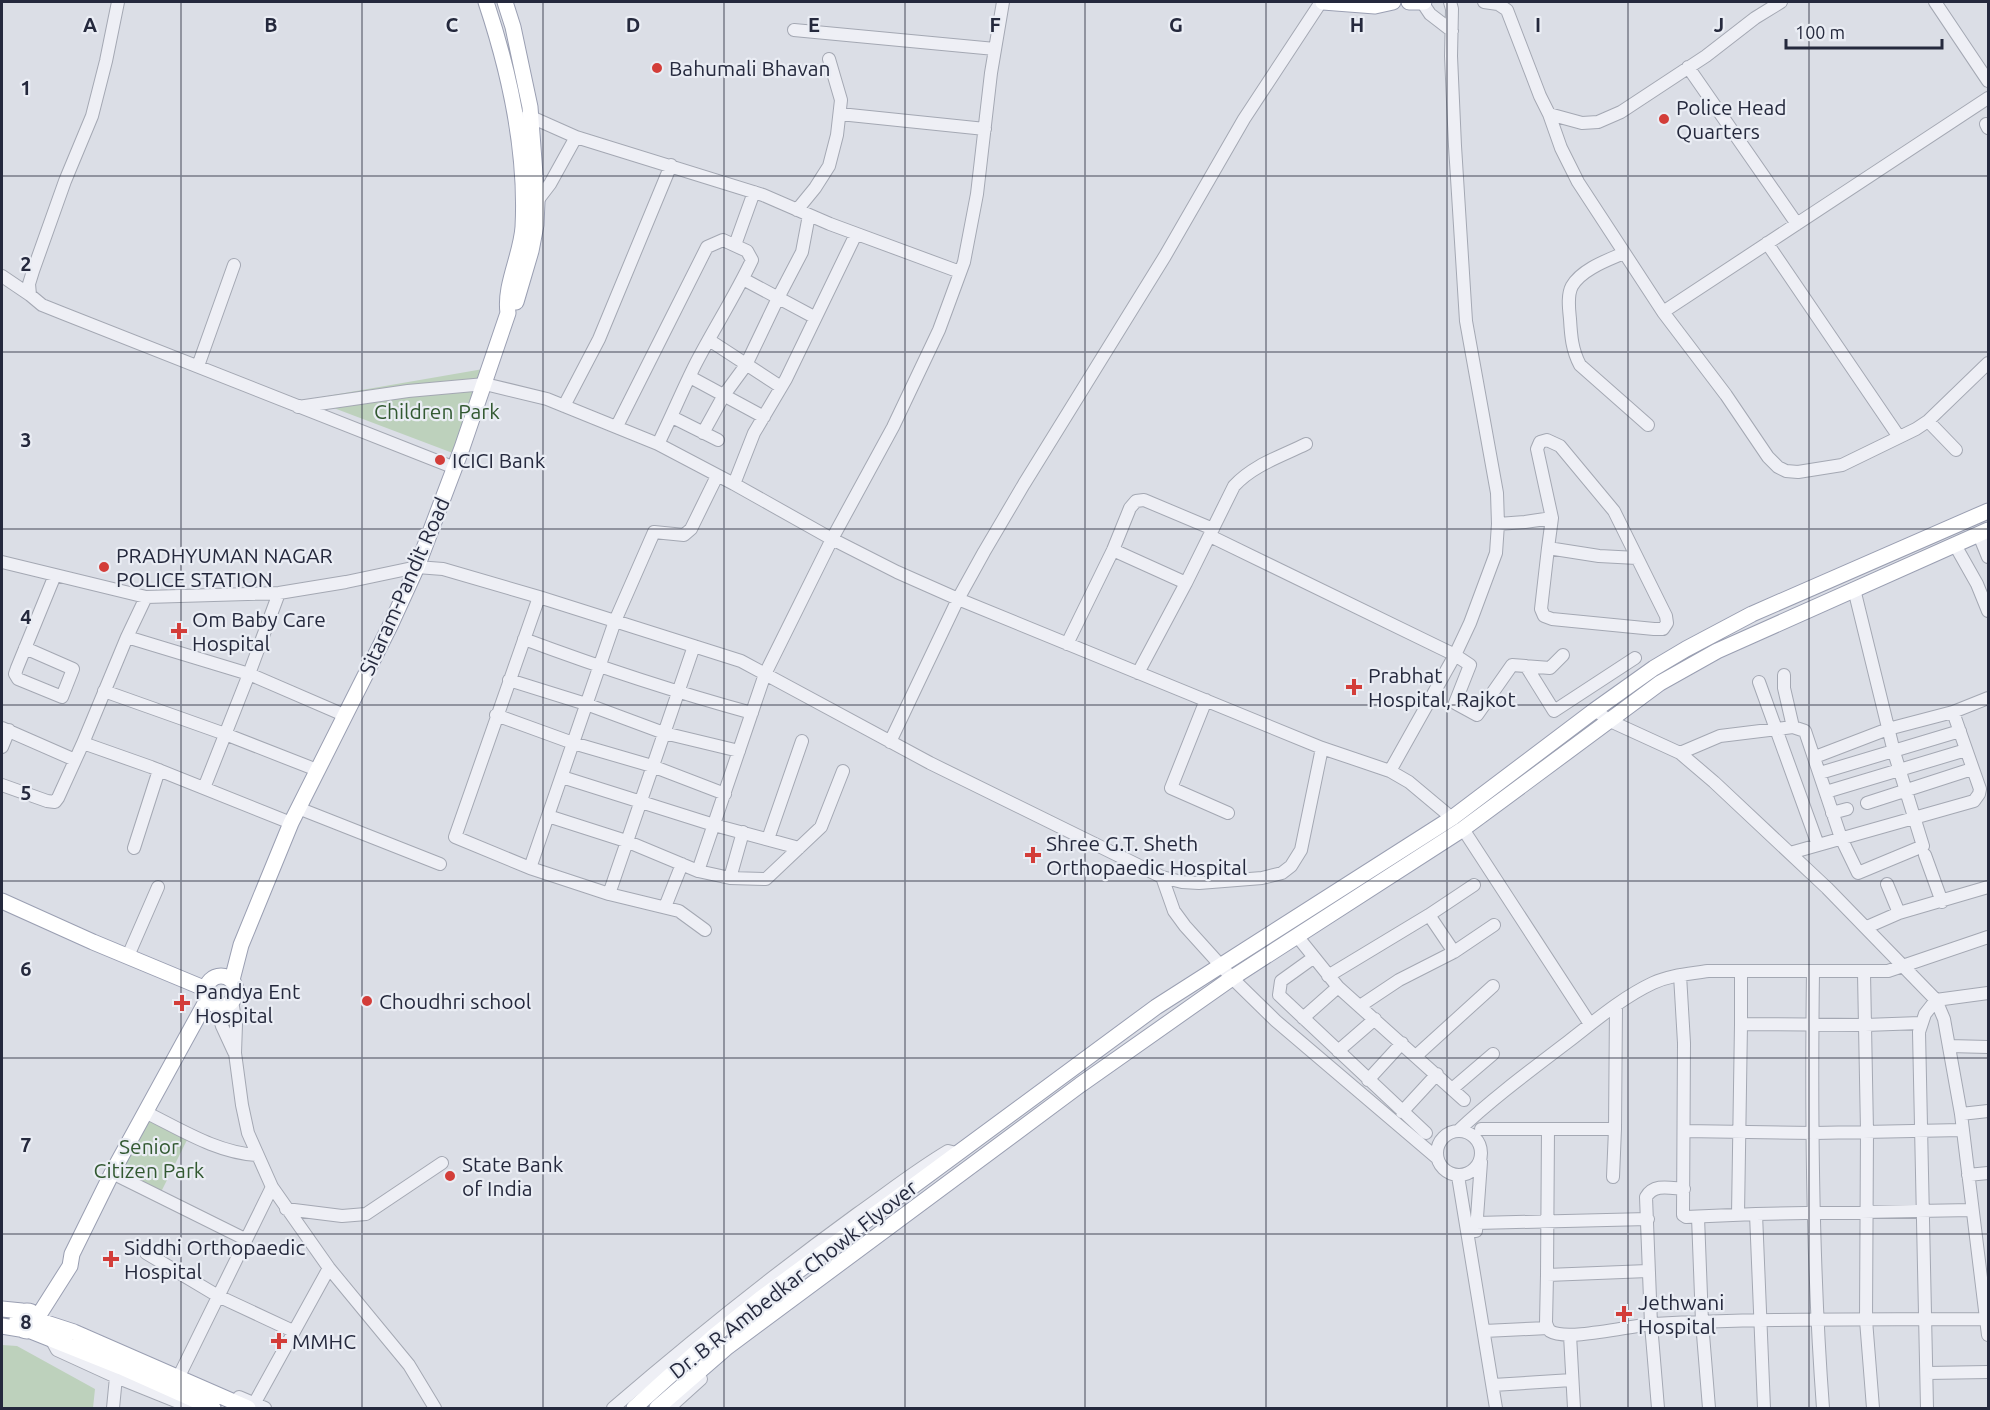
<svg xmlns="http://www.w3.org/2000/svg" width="1990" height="1410" font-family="Ubuntu,sans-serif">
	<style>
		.green { fill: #bdd1bc }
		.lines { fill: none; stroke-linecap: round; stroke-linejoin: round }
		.minor-casing { stroke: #a4a8b3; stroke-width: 14 }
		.major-casing { stroke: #9a9fb2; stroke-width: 17 }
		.minor { stroke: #eeeff5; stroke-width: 12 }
		.major { stroke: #fff; stroke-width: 15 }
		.grid { fill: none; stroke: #25293d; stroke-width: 1.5; stroke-opacity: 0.55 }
		.poi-dot { fill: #d33d39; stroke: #eaedf4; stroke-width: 2 }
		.labels { text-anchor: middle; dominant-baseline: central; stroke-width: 4.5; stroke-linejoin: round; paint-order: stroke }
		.poi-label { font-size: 21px; fill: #25293d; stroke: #eaedf4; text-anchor: start }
		.park-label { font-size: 21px; fill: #325931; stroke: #eaedf4 }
		.street-label { font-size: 21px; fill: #25293d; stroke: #eaedf4 }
		.grid-label { font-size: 20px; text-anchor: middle; font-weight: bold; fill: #25293d; stroke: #eaedf4; stroke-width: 4.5; stroke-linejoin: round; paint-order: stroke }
	</style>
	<rect width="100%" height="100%" fill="#dbdee6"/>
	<path class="green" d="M489,368L458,455L310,399Z
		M145,1112L189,1136L159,1196L112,1173Z
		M2,1345L17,1346L95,1389L93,1408H2Z"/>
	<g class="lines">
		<defs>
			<path id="minor" d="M118,2L106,61L92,116L65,181L33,271L29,284L30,295L42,305L62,313L455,468
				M1422,2L1430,14L1452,31
				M1484,2L1498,4L1507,10L1540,96L1549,114L1582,123L1598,122L1621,112L1706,56L1755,18L1781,2
				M1935,2L1988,81
				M794,30L995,49
				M1688,67L1797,224
				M840,114L985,129
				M1549,114L1561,148L1578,182L1663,312L1988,98
				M524,118L531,117L576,137
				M1986,124L1988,128
				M537,201L550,184L576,137L763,195L830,224L960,272
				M797,210L815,188L829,166L837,135L841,100L829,59
				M1767,243L1899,437
				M735,245L754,192
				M1624,253C1608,260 1582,269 1572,286C1567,295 1569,309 1570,319C1571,336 1572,350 1580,365L1648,425
				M2,276L30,295
				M743,279L814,317
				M1663,312L1726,395L1768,457L1778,467L1786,471L1798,472L1842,465L1916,429L1928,421L1988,363
				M709,340L781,387
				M198,366L234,265
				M690,377L764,417
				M564,406L599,339L671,165
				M298,407L408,391L485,384L547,399L658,444L734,484L832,539L897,572L958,599L1322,748L1390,771L1409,782L1452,818
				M672,417L718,440
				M1928,421L1956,450
				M617,426L707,247L723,240L747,251L752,260C735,296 713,330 695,365C682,391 671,418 658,444
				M703,433L724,395L746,365L778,298L802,252L809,215
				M734,484L754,433L786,379L856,234
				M1498,524L1525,522L1552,518
				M1979,535L1988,557
				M1210,536L1455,655L1470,665L1455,703L1477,715L1512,665L1550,668L1563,655
				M1955,545L1977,584L1988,611
				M1548,548L1541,609L1544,616L1552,619L1654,629H1663L1667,623L1666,616L1614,511L1560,446L1547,440L1540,442L1537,449L1552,518L1548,548L1599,556L1637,558
				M1113,550L1186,583
				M2,562L146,597L279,593L346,582L417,567L443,569L539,597L741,661L930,763L1162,877L1182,882L1199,883L1262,878L1282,873L1291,866L1301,850L1322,748
				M146,597L127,637L83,743L151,767L291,823
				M539,597L455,837L530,868L615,621L654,532L684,535L691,529L717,476
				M127,637L249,674L344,715
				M524,639C599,667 675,692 752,713
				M1067,644L1113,550L1130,508L1136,501L1144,500L1213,529
				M25,648L73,669L62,697L18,679L15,674L17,668L55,575
				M1526,666L1554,711L1635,658
				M1138,673L1186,583L1234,486C1253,465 1282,456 1306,444
				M1784,675V688L1793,727
				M509,680L586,704L664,733L739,751
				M1759,682L1818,845
				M104,691L225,734L317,770
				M1206,700L1171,788L1228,813
				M1595,710L1610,721L1680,753L1714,782L1827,888L1936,1000L1944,1019L1961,1114L1988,1335
				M496,715L573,743L652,766L725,794
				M2,728L75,760
				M890,742L958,599L984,552L1024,484L1165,256L1244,119L1321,2
				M2,747L9,730
				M1680,753L1720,736L1793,727L1805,731L1841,838L1858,873L1923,846L1894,752L1854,589
				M1815,757L1888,729L1953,712L1988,698
				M1390,771L1455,655L1470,623L1496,553L1498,524L1497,493L1466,321L1455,146L1451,56L1452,9L1450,2
				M1820,773L1960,731
				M562,777L714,825L799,848
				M2,785L47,801L55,802L58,798L83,743
				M204,788L249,674L279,593
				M1826,792L1966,750
				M1867,803L1972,769
				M298,808L440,864
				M1832,813L1847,809
				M548,816L626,841L698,871L730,878L766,879L821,827L843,771
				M1463,829L1590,1024
				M768,839L802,741
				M134,848L159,770
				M1790,853L1974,801L1979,794L1980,789L1953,712
				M1925,855L1942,902
				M530,868L609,894L694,646
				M698,871L765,674L832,539L893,427L939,330L964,262L977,194L991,73L1003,2
				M1162,877L1174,911L1185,926L1232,978L1276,1021L1437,1158
				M730,878L743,832
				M1887,884L1899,913
				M609,894L679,911L705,930
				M665,907L682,864
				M1429,915L1454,952
				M1867,927L1899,913L1988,887
				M1297,936L1338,987L1464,1100
				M128,956L158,887
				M1313,958L1281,981L1279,995L1426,1133
				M1813,972C1811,1118 1812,1263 1823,1408
				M1864,973L1867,1131L1866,1320L1873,1408
				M1680,975L1684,1043L1683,1215L1686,1217L1756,1214L1972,1210
				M1328,976L1429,915L1474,885
				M232,1001L236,1024L235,1053L242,1105L248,1133L272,1187L329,1268L409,1365L435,1408
				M216,1005L222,1026L234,1052
				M1360,1006L1399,980L1454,952L1494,925
				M1303,1018L1338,987
				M1741,1024V972
				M1949,1046L1988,1047
				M1338,1051L1375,1019
				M1417,1055L1493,986
				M1368,1080L1402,1043
				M1452,1089L1493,1054
				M145,1112C180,1129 217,1153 257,1155
				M1402,1112L1437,1074
				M1961,1114L1988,1111
				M1481,1129H1615L1616,1006
				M1437 1153a22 22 0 1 1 44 0a22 22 0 1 1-44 0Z
				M1458,1131C1493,1098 1531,1070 1569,1041C1596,1020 1623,997 1653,983C1670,975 1689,974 1708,971H1888L1988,937
				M1684,1131L1814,1133L1962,1130
				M112,1173L245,1239
				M1968,1175L1988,1173
				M1458,1176L1496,1408
				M1613,1177L1615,1129
				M286,1209L342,1216L366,1214L442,1163
				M1738,1214L1741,1024L1865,1025L1920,1023
				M1756,1214L1764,1408
				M1698,1217L1702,1322L1709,1408
				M1476,1223L1648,1219
				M1476,1231L1481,1162
				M146,1253L218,1296L293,1331
				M1648,1271L1547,1275L1546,1323C1547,1326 1548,1329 1550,1331C1567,1342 1632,1325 1654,1324C1765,1318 1877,1320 1988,1319
				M1547,1275L1548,1129
				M1484,1331L1548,1328
				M1570,1335L1574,1408
				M51,1339L57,1350L116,1377L193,1408
				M181,1372L272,1187
				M1927,1373L1988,1372
				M1493,1385L1572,1380
				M239,1397L265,1408
				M254,1404L329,1268
				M113,1408L116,1377
				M613,1408C692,1340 773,1275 857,1214C887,1193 916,1170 948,1151L956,1153
				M669,1408L701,1379
				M1658,1408L1651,1324L1646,1197C1654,1183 1670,1188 1684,1189
				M1927,1408L1919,1032L1925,1014L1936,1000L1988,993"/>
			<path id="major" d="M505,2L513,27L530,107L537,201L536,225L531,251L516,302
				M1323,2L1375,6L1393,2
				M1409,2H1424
				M2,901L93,942L206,989
				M206 991a15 15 0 1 1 30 0a15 15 0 1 1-30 0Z
				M232,980L241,945L291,823L390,626L417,567L462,448L508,313C504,285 521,256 523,227C527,150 510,74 486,2
				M2,1309L22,1311
				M17 1321a10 10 0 1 1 20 0a10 10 0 1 1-20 0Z
				M37,1318L70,1266L72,1254L112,1173L208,998
				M37,1320L74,1332L248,1408
				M2,1326L20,1329
				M31,1331L121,1367L213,1408
				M634,1408L714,1336L760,1299L1156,1007L1452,818L1595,710L1654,668L1686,649L1752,614L1988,511
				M657,1408L726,1348L1080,1085L1232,978L1463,829L1660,683L1717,651L1988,530"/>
		</defs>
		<use href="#minor" class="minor-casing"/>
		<use href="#major" class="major-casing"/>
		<use href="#minor" class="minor"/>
		<use href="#major" class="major"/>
	</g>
	<path class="grid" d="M181,2V1408M362,2V1408M543,2V1408M724,2V1408M905,2V1408M1085,2V1408M1266,2V1408M1447,2V1408M1628,2V1408M1809,2V1408M2,176H1988M2,352H1988M2,529H1988M2,705H1988M2,881H1988M2,1058H1988M2,1234H1988"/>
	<g class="poi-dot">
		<circle cx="657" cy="68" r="6"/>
		<circle cx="1664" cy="119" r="6"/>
		<circle cx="440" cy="460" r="6"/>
		<circle cx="104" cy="567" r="6"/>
		<path d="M176 622h6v6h6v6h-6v6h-6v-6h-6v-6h6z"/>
		<path d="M1351 678h6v6h6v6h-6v6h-6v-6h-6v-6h6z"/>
		<path d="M1030 846h6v6h6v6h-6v6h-6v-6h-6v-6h6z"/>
		<circle cx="367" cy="1001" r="6"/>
		<path d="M179 994h6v6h6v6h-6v6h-6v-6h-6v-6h6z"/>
		<circle cx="450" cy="1176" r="6"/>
		<path d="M108 1250h6v6h6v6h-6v6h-6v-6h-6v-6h6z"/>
		<path d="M1621 1305h6v6h6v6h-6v6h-6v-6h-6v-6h6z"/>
		<path d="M276 1332h6v6h6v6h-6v6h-6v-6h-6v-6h6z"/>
	</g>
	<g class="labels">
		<g class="poi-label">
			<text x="669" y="68">Bahumali Bhavan</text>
			<text x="1676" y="107">Police Head<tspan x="1676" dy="24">Quarters</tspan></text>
			<text x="452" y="460">ICICI Bank</text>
			<text x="116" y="555">PRADHYUMAN NAGAR<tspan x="116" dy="24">POLICE STATION</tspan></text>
			<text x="192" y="619">Om Baby Care<tspan x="192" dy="24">Hospital</tspan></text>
			<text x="1368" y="675">Prabhat<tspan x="1368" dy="24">Hospital, Rajkot</tspan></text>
			<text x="1046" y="843">Shree G.T. Sheth<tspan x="1046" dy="24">Orthopaedic Hospital</tspan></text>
			<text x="195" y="991">Pandya Ent<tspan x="195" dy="24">Hospital</tspan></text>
			<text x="379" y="1001">Choudhri school</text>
			<text x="462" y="1164">State Bank<tspan x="462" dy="24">of India</tspan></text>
			<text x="124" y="1247">Siddhi Orthopaedic<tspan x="124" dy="24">Hospital</tspan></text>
			<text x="1638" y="1302">Jethwani<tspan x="1638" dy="24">Hospital</tspan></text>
			<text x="292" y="1341">MMHC</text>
		</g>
		<g class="park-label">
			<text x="437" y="411">Children Park</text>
			<text x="149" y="1146">Senior<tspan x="149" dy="24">Citizen Park</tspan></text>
		</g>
		<g class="street-label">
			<text transform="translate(404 586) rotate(-66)">Sitaram-Pandit Road</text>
			<text transform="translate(793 1279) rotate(-38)">Dr. B R Ambedkar Chowk Flyover</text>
		</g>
	</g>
	<g class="grid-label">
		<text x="90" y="32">A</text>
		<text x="271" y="32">B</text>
		<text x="452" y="32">C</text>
		<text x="633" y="32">D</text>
		<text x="814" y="32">E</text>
		<text x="995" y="32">F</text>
		<text x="1176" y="32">G</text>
		<text x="1357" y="32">H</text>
		<text x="1538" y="32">I</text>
		<text x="1719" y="32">J</text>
		<text x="26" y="95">1</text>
		<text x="26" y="271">2</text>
		<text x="26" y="447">3</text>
		<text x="26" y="624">4</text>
		<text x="26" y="800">5</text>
		<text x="26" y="976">6</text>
		<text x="26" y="1152">7</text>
		<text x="26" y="1329">8</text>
	</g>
	<rect width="1990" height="1410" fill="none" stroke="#25293d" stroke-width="6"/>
	<path d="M1786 39v9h156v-9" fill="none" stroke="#25293d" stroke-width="3"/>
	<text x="1795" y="39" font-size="18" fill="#25293d" stroke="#eaedf4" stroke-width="4.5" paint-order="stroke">100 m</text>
</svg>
